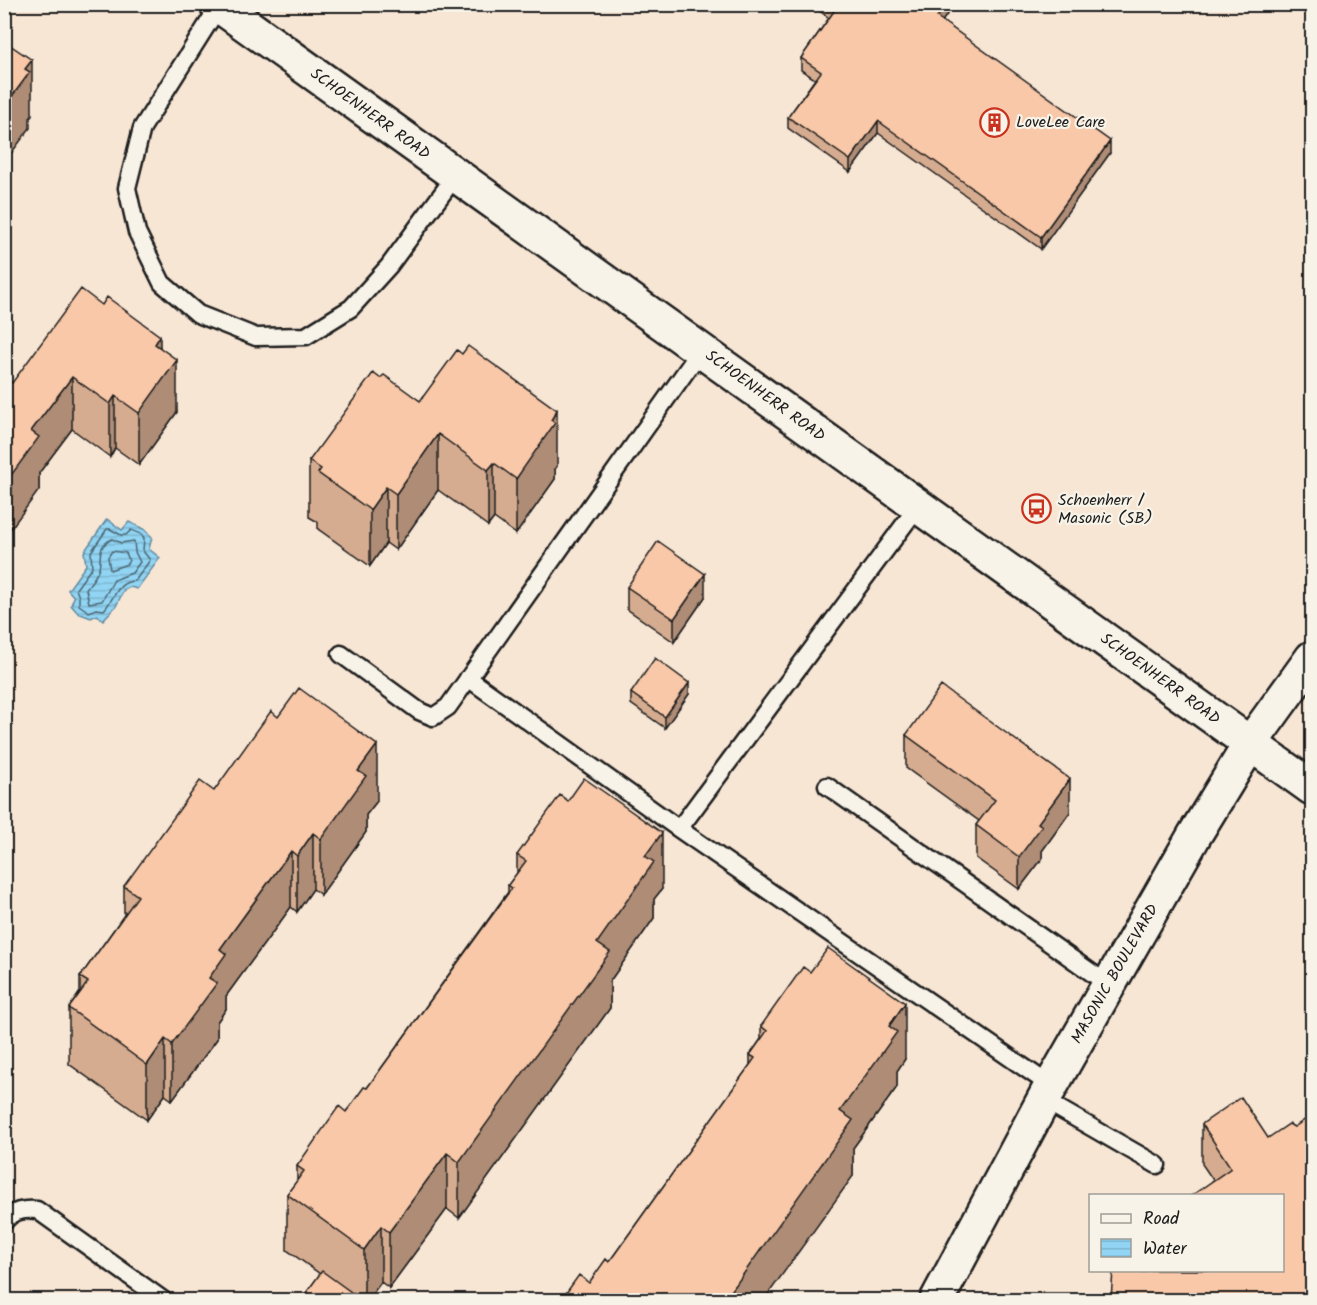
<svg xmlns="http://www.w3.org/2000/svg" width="1317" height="1305" font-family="Kalam,sans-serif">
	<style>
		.water { fill: url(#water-rules); stroke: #628a9d; stroke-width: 1.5 }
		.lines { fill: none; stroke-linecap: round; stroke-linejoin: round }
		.shore { stroke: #4b6672; stroke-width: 1.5 }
		.service-casing { stroke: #1c1c1c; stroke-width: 21 }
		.tertiary-casing { stroke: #1c1c1c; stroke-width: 38 }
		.secondary-casing { stroke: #1c1c1c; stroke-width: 38 }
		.service { stroke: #f7f3e8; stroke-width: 16 }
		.tertiary { stroke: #f7f3e8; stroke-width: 33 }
		.secondary { stroke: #f7f3e8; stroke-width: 33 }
		.wall { fill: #d6ac90; stroke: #1c1c1c; stroke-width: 1.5 }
		.shaded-wall { fill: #ae8c76; stroke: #1c1c1c; stroke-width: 1.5 }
		.building { fill: #f9c8a8; stroke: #1c1c1c; stroke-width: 1.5 }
		.labels { text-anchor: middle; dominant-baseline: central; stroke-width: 4.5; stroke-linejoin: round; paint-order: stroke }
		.street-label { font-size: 16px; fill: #1c1c1c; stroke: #f7f3e8 }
		.poi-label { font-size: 16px; fill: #1c1c1c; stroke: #f7f3e8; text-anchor: start }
	</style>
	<defs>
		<pattern id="water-rules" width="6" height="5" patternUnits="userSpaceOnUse" patternTransform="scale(1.5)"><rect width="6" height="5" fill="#91d4f3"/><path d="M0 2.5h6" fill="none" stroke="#7cb5d0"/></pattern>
	</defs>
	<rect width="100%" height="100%" fill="#f8e6d5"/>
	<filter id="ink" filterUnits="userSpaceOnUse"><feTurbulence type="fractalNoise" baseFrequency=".0167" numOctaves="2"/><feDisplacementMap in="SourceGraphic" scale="12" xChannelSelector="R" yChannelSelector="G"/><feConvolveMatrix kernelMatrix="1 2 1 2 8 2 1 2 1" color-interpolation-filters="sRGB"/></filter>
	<g filter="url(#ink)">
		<path class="water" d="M107,519L122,530L129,522L144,529L152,537L149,549L160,558L137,589L130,587L124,590L116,606L103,620L97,615L91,618L78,613L71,605L74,597L68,590L86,565L84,552Z"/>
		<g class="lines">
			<path class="shore" d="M107,529H110L121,535H126L131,530L141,534L144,538L143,551L150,560L135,581C117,581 115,598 104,610L96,609L89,612L79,605V597L76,589L92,567L91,552Z
				M112,539L121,543L134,541L135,552L140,562L132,573L114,580L102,601L89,603L86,589C90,583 97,576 99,568C102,556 96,547 112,539Z
				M112,551L126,553L129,560L127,564L110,570L108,557Z"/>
			<defs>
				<path id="service" d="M219,6L142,128L127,188L137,232L162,283L198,314L256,337L306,336L351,308L389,266L456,175
					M341,654L419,711L433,717L448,707L701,350
					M468,678L679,829L1051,1086
					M827,786L1109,985
					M679,829L918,506
					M1044,1100L1157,1165
					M4,1222C13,1210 24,1209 37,1210L163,1300"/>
				<path id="tertiary" d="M937,1300L1051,1086L1194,836L1250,744L1312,658"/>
				<path id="secondary" d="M217,4L1312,788"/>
			</defs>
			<use href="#service" class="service-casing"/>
			<use href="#tertiary" class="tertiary-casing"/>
			<use href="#secondary" class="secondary-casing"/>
			<use href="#service" class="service"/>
			<use href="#tertiary" class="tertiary"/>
			<use href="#secondary" class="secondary"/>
		</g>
		<path class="wall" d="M810,4H954L942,21L1110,153L1041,249L878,133L850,172L788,128V117L815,79L801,70V58L829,18Z
			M160,347L177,412L139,465L115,448L110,457L72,429L39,473V490L12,383Z
			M380,378L420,401L557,466L555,469V479L516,534L494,518L488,526L438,490L396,550L386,543L370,566L318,529V522L309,517V461Z
			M627,587L705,597L674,642L627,609Z
			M631,693L689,694L665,728L631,704Z
			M278,717L377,801L366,815V832L321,895L313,889L297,912L291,907L226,996V1009L217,1022V1039L172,1100L165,1095L147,1120L69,1064V1008L80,992V977L124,915V886L214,791Z
			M906,735L1070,812L1042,851V859L1019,889L976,858V825L979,821L906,768Z
			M517,855L662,889L654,899V918L610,981V1008L459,1218L447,1209L389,1288L381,1282L368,1300H301L320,1274L287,1250V1194L297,1181V1166L367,1088L508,892V885L517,873Z
			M761,1026L905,1059L897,1071V1087L853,1148V1176L589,1283L609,1262L750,1065V1055L761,1039Z
			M1202,1124L1268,1138L1294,1127L1145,1272L1213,1180L1202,1164Z"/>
		<path class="shaded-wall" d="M946,4H954L937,29V17Z
			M32,60V116L30,118V128L4,163V107L25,69Z
			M878,121V133L850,172V160Z
			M1110,141V153L1041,249V237Z
			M160,336V383L177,360V412L139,465V413L155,344Z
			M72,377V429L39,473V490L4,538V485L31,431Z
			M115,396V448L110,457V404Z
			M557,410V466L555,469V479L516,534V479Z
			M438,434V490L396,550V494Z
			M494,463V518L488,526V470Z
			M386,487V543L370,566V510Z
			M705,574V597L674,642V619Z
			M689,683V694L665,728V717Z
			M377,745V801L366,815V832L321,895V839L358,771Z
			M1070,779V812L1042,851V859L1019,889V857L1038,823Z
			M313,833V889L297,912V856Z
			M662,833V889L654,899V918L610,981V1008L459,1218V1162L597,943L645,856Z
			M291,851V907L226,996V1009L217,1022V1039L172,1100V1044L209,978L220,949Z
			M905,1003V1059L897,1071V1087L853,1148V1176L764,1300H725L840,1111L889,1026Z
			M165,1039V1095L147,1120V1065Z
			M447,1153V1209L389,1288V1232Z
			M381,1226V1282L368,1300H364V1250Z"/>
		<path class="building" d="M826,4H946L937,17L1110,141L1041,237L878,121L850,160L788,117L821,72L801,58L834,11Z
			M4,41L32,60L25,69L30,72L4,107Z
			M81,289L102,305L107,297L160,336L155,344L177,360L139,413L115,396L110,404L72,377L31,431L39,437L4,485V377L12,383Z
			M468,346L557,410L551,420L555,423L516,479L494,463L488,470L438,434L396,494L386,487L370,510L318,473L321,469L309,461L373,373L380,378L384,375L420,401L457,350L462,354Z
			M658,541L705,574L674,619L627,587Z
			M655,658L689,683L665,717L631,693Z
			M941,686L1070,779L1038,823L1042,826L1019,857L976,825L995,800L906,735Z
			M299,688L377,745L358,771L366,776L321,839L313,833L297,856L291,851L220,949L226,954L209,978L217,983L172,1044L165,1039L147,1065L69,1008L88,982L80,977L138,896L124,886L200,781L214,791L271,711L278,717Z
			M584,778L662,833L645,856L654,862L597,943L610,952L459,1162L447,1153L389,1232L381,1226L364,1250L287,1194L304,1171L297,1166L339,1106L346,1112L364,1087L367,1088L512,888L508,885L526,861L517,855L560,795L568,801Z
			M828,948L905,1003L889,1026L897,1032L840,1111L853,1120L725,1300H561L579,1275L589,1283L606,1259L609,1262L755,1058L750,1055L767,1031L761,1026L803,967L810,972Z
			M1241,1097L1268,1138L1289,1124L1294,1127L1312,1115V1300H1111L1113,1270L1145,1272V1270H1282V1196H1191L1231,1168L1202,1124Z
			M322,1271L362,1300H301Z"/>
	</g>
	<defs>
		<symbol id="building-ring" viewBox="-11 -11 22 22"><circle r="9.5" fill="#f7f3e8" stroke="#c8321e" stroke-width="1.5"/><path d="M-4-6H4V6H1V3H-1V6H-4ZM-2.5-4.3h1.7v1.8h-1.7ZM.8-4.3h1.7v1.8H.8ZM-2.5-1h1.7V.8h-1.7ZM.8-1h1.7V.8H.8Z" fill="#c8321e"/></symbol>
		<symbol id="bus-ring" viewBox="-11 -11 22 22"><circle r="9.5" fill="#f7f3e8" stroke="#c8321e" stroke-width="1.5"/><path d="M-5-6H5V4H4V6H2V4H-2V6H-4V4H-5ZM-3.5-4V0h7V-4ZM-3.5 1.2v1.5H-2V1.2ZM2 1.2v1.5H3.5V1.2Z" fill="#c8321e"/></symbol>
	</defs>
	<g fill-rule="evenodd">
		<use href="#building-ring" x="978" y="106" width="33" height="33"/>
		<use href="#bus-ring" x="1020" y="492" width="33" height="33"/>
	</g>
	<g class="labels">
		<g class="street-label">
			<text transform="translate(370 114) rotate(36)">SCHOENHERR ROAD</text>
			<text transform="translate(765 396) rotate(36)">SCHOENHERR ROAD</text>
			<text transform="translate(1160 679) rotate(36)">SCHOENHERR ROAD</text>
			<text transform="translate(1115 974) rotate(-60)">MASONIC BOULEVARD</text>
		</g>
		<g class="poi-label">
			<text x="1016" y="122">LoveLee Care</text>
			<text x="1058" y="500">Schoenherr /<tspan x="1058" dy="18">Masonic (SB)</tspan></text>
		</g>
	</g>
	<rect width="1317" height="1305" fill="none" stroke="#f7f3e8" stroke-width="24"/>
	<rect x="12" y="12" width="1293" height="1281" fill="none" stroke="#1c1c1c" stroke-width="2" filter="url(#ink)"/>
	<rect x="1089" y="1194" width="195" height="78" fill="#f7f3e8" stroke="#9f9d96" stroke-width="1.5"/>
	<rect x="1101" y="1214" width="30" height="9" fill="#f7f3e8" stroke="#9f9d96" stroke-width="1.5"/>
	<text x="1143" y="1224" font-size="18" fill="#1c1c1c">Road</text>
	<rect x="1101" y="1239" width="30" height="18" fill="url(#water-rules)" stroke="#9f9d96" stroke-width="1.5"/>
	<text x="1143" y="1254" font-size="18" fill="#1c1c1c">Water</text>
</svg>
